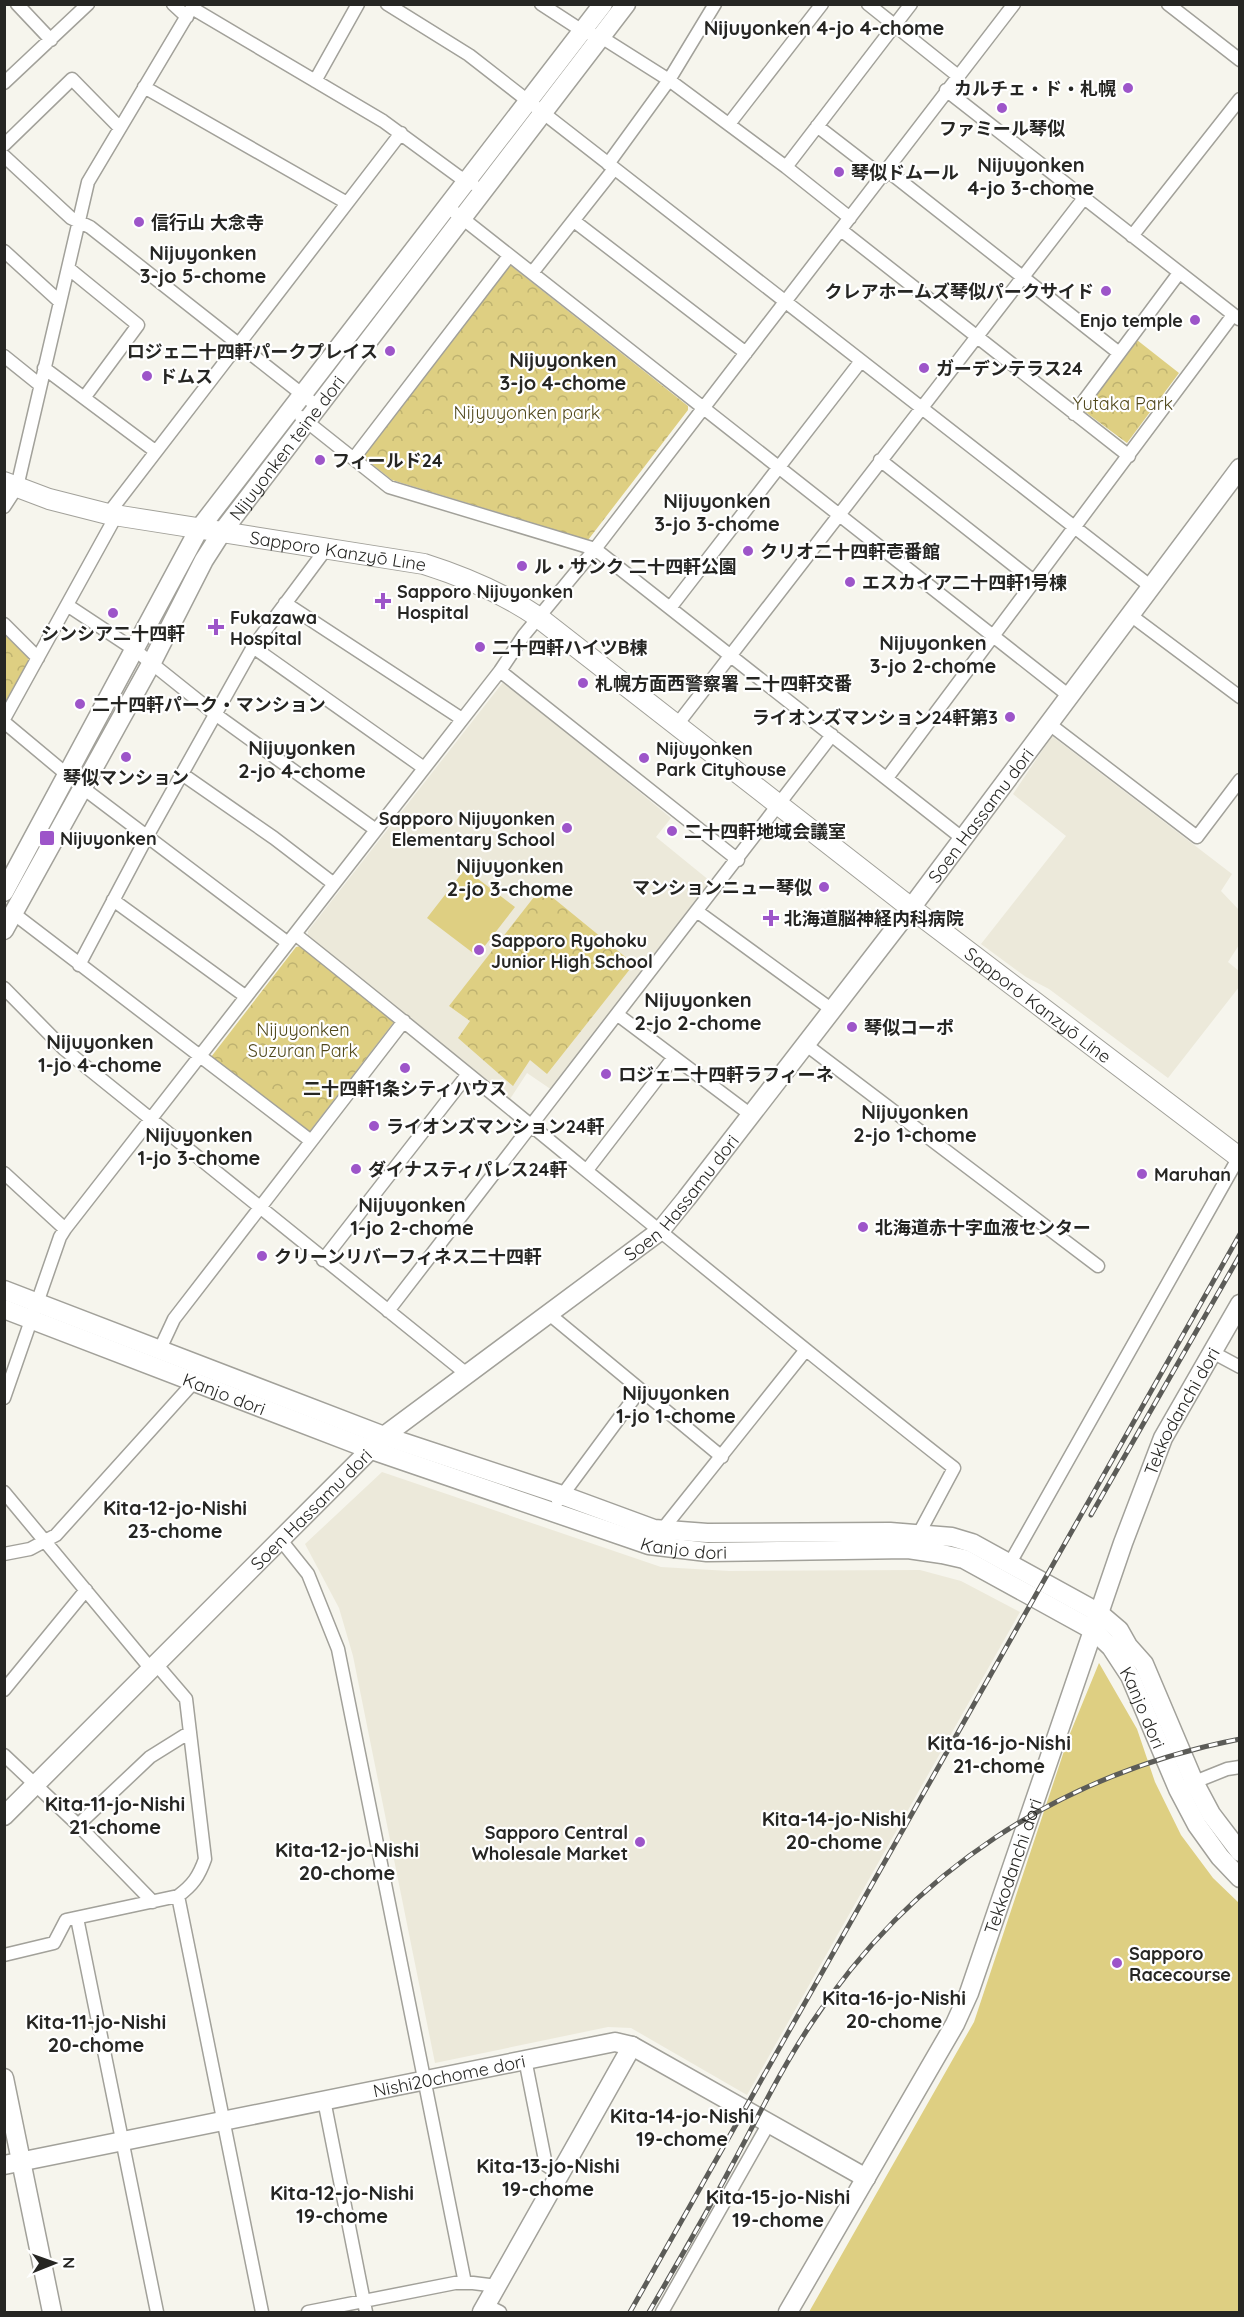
<svg xmlns="http://www.w3.org/2000/svg" width="1244" height="2317" font-family="Quicksand,'Noto Sans JP',sans-serif">
	<style>
		.built { fill: #ece9da }
		.park { fill: url(#park-crowns) }
		.pitch { fill: #decf82 }
		.lines { fill: none; stroke-linecap: round; stroke-linejoin: round }
		.street-casing { stroke: #a2a19a; stroke-width: 15 }
		.secondary-casing { stroke: #a2a19a; stroke-width: 21 }
		.primary-casing { stroke: #a2a19a; stroke-width: 22 }
		.street { stroke: #fff; stroke-width: 12 }
		.secondary { stroke: #fff; stroke-width: 18 }
		.primary { stroke: #fff; stroke-width: 20 }
		.rail-casing { stroke: #5c5c58; stroke-width: 5 }
		.rail { stroke: #fff; stroke-width: 3; stroke-dasharray: 9; stroke-linecap: butt }
		.poi-dot { fill: #9d55c9; stroke: #fff; stroke-width: 2 }
		.labels { text-anchor: middle; dominant-baseline: central; stroke-width: 4.5; stroke-linejoin: round; paint-order: stroke }
		.poi-label { font-size: 18px; font-weight: bold; fill: #262623; stroke: #fff; text-anchor: start }
		.park-label { font-size: 18px; fill: #50481c; stroke: #fff }
		.street-label { font-size: 18px; fill: #262623; stroke: #fff }
		.neighbourhood-label { font-size: 20px; font-weight: bold; fill: #262623; stroke: #fff }
	</style>
	<defs>
		<pattern id="park-crowns" width="20" height="18" patternUnits="userSpaceOnUse" patternTransform="scale(1.5)"><rect width="20" height="18" fill="#decf82"/><path d="M2 6a3 3 0 1 1 6 0M12 15a3 3 0 1 1 6 0" fill="none" stroke="#beb270"/></pattern>
	</defs>
	<rect width="100%" height="100%" fill="#f6f5ed"/>
	<path class="built" d="M504,681L671,818L656,837L710,881L552,1090L527,1073L510,1099L308,936V931Z
		M1052,736L1232,874L1221,891L1239,910V945L1228,962L1239,971V987L1168,1078L1049,989L1026,977L981,944L1066,836L1013,794Z
		M382,1472L661,1567L729,1571L920,1570L961,1581L1020,1612L747,2095L631,2028L608,2027L435,2063L353,1656L339,1608L305,1544Z"/>
	<path class="park" d="M510,265L688,406V410L588,540L392,480L363,457Z
		M1137,340L1179,373L1127,443L1084,411Z
		M4,634L28,656L29,661L5,706Z
		M541,888L634,964L547,1074L530,1060L513,1086L458,1038L470,1021L449,1006Z
		M301,946L394,1022L310,1131H306L211,1057L296,947Z"/>
	<path class="pitch" d="M465,869L515,907L477,956L427,918Z
		M1099,1663L1137,1729L1155,1782L1181,1835L1213,1878L1239,1903V2312H809L974,2022L1069,1736Z"/>
	<g class="lines">
		<defs>
			<path id="street" d="M17,4L51,40
				M173,4L187,17
				M387,4L469,55L1150,586
				M541,4L584,32L601,37L669,80L786,167L850,218
				M868,4L958,76
				M1168,4L1240,60
				M192,8L383,121L458,176L473,184
				M315,81L358,4
				M4,83L88,4
				M144,87L347,203
				M946,90L1239,319
				M729,124L822,4
				M817,126L883,177
				M4,145L72,79L120,128
				M4,156L71,218L90,227L317,406
				M608,164L669,80L715,4
				M786,167L911,4
				M888,171L1119,353
				M448,207L1068,695
				M574,221L746,353
				M841,230L1129,456
				M1132,236L1240,99
				M4,251L60,302
				M68,268L138,325L84,398
				M532,273L614,169
				M4,356L40,385
				M44,368L155,451
				M1074,414L1179,273
				M301,417L389,487L595,549L962,838
				M354,458L509,256
				M880,460L1035,582
				M4,507L17,487L88,182L194,4
				M108,514L401,133
				M285,603L462,719
				M67,605L135,650L215,714L376,830
				M670,608L861,361
				M1129,614L1240,697
				M4,624L38,658
				M253,647L424,768
				M500,671L738,860
				M4,719L116,516
				M4,722L83,788L288,943
				M1048,723L1197,837L1240,780
				M676,726L1084,198
				M182,774L274,838L334,884
				M887,778L1233,315
				M113,900L245,996
				M698,912L831,1009
				M13,913L311,1141
				M295,934C516,1110 731,1293 954,1468L916,1539
				M79,965L150,831L253,647L326,549
				M4,988L64,1049L468,1375
				M618,1015L751,1115
				M805,1044L1098,1266
				M587,1170L674,1057
				M4,1173L65,1229
				M323,1260L468,1074
				M388,1311L832,735
				M549,1314L722,1457
				M160,1349L174,1319L404,1021
				M1212,1352L1240,1367
				M4,1398L60,1237L65,1229L500,671L524,635L595,549L1014,4
				M4,1492L151,1669
				M558,1501L640,1390
				M662,1530L805,1351
				M280,1539L308,1574L338,1649L465,2283
				M4,1554L30,1549L56,1535L194,1382
				M1010,1563L1239,1157
				M4,1690L86,1590
				M4,1755L78,1825L153,1902
				M1187,1785L1227,1769L1240,1767
				M78,1825L150,1757L190,1732
				M178,1896L262,2312
				M77,1918L157,2312
				M4,1955L54,1943L66,1920L178,1896C193,1885 199,1876 205,1859L186,1699L156,1664
				M525,2059L546,2165L559,2174
				M324,2100L366,2312
				M486,2305L500,2312
				M308,2312L455,2283H473L497,2286
				M662,2312L769,2123"/>
			<g id="secondary">
				<path d="M4,892L199,529L603,4"/>
				<path id="s1" d="M4,930L151,664L204,560L222,532L626,4"/>
				<path d="M4,1290L384,1436L559,1494L654,1529L707,1533L890,1532L952,1537L972,1543L1099,1613L1119,1630L1128,1646L1144,1664L1194,1782L1211,1814L1240,1852"/>
				<path id="s2" d="M4,1309L369,1449L649,1545L707,1552L908,1549L942,1554L964,1559L1093,1630L1111,1647L1130,1676L1178,1789L1197,1825L1220,1857L1240,1878"/>
				<path id="s3" d="M4,1816L384,1436L660,1231L686,1199L911,908L1240,468"/>
				<path d="M4,2078L52,2312"/>
				<path id="s4" d="M4,2165L615,2042L632,2046L866,2178"/>
				<path d="M482,2312L632,2046"/>
				<path id="s5" d="M788,2312L955,2024L969,1993L1123,1543L1163,1438L1240,1304"/>
			</g>
			<g id="primary">
				<path id="s6" d="M4,482L49,499L108,514L424,564C465,577 503,593 538,617L911,908L1240,1158"/>
			</g>
		</defs>
		<use href="#street" class="street-casing"/>
		<use href="#secondary" class="secondary-casing"/>
		<use href="#primary" class="primary-casing"/>
		<use href="#street" class="street"/>
		<use href="#secondary" class="secondary"/>
		<use href="#primary" class="primary"/>
		<defs>
			<path id="rail" d="M1091,1515L1240,1255
				M630,2312L1240,1234
				M649,2312C677,2264 705,2216 731,2167C757,2119 781,2069 811,2024C912,1871 1060,1774 1240,1739"/>
		</defs>
		<use href="#rail" class="rail-casing"/>
		<use href="#rail" class="rail"/>
	</g>
	<g class="poi-dot">
		<circle cx="1128" cy="88" r="6"/>
		<circle cx="1002" cy="108" r="6"/>
		<circle cx="839" cy="172" r="6"/>
		<circle cx="139" cy="222" r="6"/>
		<circle cx="1106" cy="291" r="6"/>
		<circle cx="1195" cy="320" r="6"/>
		<circle cx="390" cy="351" r="6"/>
		<circle cx="924" cy="368" r="6"/>
		<circle cx="147" cy="376" r="6"/>
		<circle cx="320" cy="460" r="6"/>
		<circle cx="748" cy="551" r="6"/>
		<circle cx="522" cy="566" r="6"/>
		<circle cx="850" cy="582" r="6"/>
		<path d="M380 592h6v6h6v6h-6v6h-6v-6h-6v-6h6z"/>
		<circle cx="113" cy="613" r="6"/>
		<path d="M213 618h6v6h6v6h-6v6h-6v-6h-6v-6h6z"/>
		<circle cx="480" cy="647" r="6"/>
		<circle cx="583" cy="683" r="6"/>
		<circle cx="80" cy="704" r="6"/>
		<circle cx="1010" cy="717" r="6"/>
		<circle cx="126" cy="757" r="6"/>
		<circle cx="644" cy="758" r="6"/>
		<circle cx="567" cy="828" r="6"/>
		<circle cx="672" cy="831" r="6"/>
		<rect x="39" y="830" width="16" height="16" rx="3"/>
		<circle cx="824" cy="887" r="6"/>
		<path d="M768 909h6v6h6v6h-6v6h-6v-6h-6v-6h6z"/>
		<circle cx="479" cy="950" r="6"/>
		<circle cx="852" cy="1027" r="6"/>
		<circle cx="405" cy="1068" r="6"/>
		<circle cx="606" cy="1074" r="6"/>
		<circle cx="374" cy="1126" r="6"/>
		<circle cx="356" cy="1169" r="6"/>
		<circle cx="1142" cy="1174" r="6"/>
		<circle cx="863" cy="1227" r="6"/>
		<circle cx="262" cy="1256" r="6"/>
		<circle cx="640" cy="1842" r="6"/>
		<circle cx="1117" cy="1963" r="6"/>
	</g>
	<g class="labels">
		<g class="poi-label">
			<text x="1116" y="88" text-anchor="end">カルチェ・ド・札幌</text>
			<text x="1002" y="128" text-anchor="middle">ファミール琴似</text>
			<text x="851" y="172">琴似ドムール</text>
			<text x="151" y="222">信行山 大念寺</text>
			<text x="1094" y="291" text-anchor="end">クレアホームズ琴似パークサイド</text>
			<text x="1183" y="320" text-anchor="end">Enjo temple</text>
			<text x="378" y="351" text-anchor="end">ロジェ二十四軒パークプレイス</text>
			<text x="936" y="368">ガーデンテラス24</text>
			<text x="159" y="376">ドムス</text>
			<text x="332" y="460">フィールド24</text>
			<text x="760" y="551">クリオ二十四軒壱番館</text>
			<text x="534" y="566">ル・サンク 二十四軒公園</text>
			<text x="862" y="582">エスカイア二十四軒1号棟</text>
			<text x="397" y="591">Sapporo Nijuyonken<tspan x="397" dy="21">Hospital</tspan></text>
			<text x="230" y="617">Fukazawa<tspan x="230" dy="21">Hospital</tspan></text>
			<text x="113" y="633" text-anchor="middle">シンシア二十四軒</text>
			<text x="492" y="647">二十四軒ハイツB棟</text>
			<text x="595" y="683">札幌方面西警察署 二十四軒交番</text>
			<text x="92" y="704">二十四軒パーク・マンション</text>
			<text x="998" y="717" text-anchor="end">ライオンズマンション24軒第3</text>
			<text x="656" y="748">Nijuyonken<tspan x="656" dy="21">Park Cityhouse</tspan></text>
			<text x="126" y="777" text-anchor="middle">琴似マンション</text>
			<text x="555" y="818" text-anchor="end">Sapporo Nijuyonken<tspan x="555" dy="21">Elementary School</tspan></text>
			<text x="684" y="831">二十四軒地域会議室</text>
			<text x="60" y="838">Nijuyonken</text>
			<text x="812" y="887" text-anchor="end">マンションニュー琴似</text>
			<text x="784" y="918">北海道脳神経内科病院</text>
			<text x="491" y="940">Sapporo Ryohoku<tspan x="491" dy="21">Junior High School</tspan></text>
			<text x="864" y="1027">琴似コーポ</text>
			<text x="618" y="1074">ロジェ二十四軒ラフィーネ</text>
			<text x="405" y="1088" text-anchor="middle">二十四軒1条シティハウス</text>
			<text x="386" y="1126">ライオンズマンション24軒</text>
			<text x="368" y="1169">ダイナスティパレス24軒</text>
			<text x="1154" y="1174">Maruhan</text>
			<text x="875" y="1227">北海道赤十字血液センター</text>
			<text x="274" y="1256">クリーンリバーフィネス二十四軒</text>
			<text x="628" y="1832" text-anchor="end">Sapporo Central<tspan x="628" dy="21">Wholesale Market</tspan></text>
			<text x="1129" y="1953">Sapporo<tspan x="1129" dy="21">Racecourse</tspan></text>
		</g>
		<g class="park-label">
			<text x="1123" y="403">Yutaka Park</text>
			<text x="527" y="412">Nijyuyonken park</text>
			<text x="303" y="1029">Nijuyonken<tspan x="303" dy="21">Suzuran Park</tspan></text>
		</g>
		<g class="street-label">
			<text stroke="none"><textPath href="#s1" startOffset="560">Nijuyonken teine dori</textPath></text>
			<text stroke="none"><textPath href="#s6" startOffset="342">Sapporo Kanzyō Line</textPath></text>
			<text stroke="none"><textPath href="#s3" startOffset="1406">Soen Hassamu dori</textPath></text>
			<text stroke="none"><textPath href="#s6" startOffset="1188">Sapporo Kanzyō Line</textPath></text>
			<text stroke="none"><textPath href="#s3" startOffset="920">Soen Hassamu dori</textPath></text>
			<text stroke="none"><textPath href="#s2" startOffset="236">Kanjo dori</textPath></text>
			<text stroke="none"><textPath href="#s5" startOffset="987">Tekkodanchi dori</textPath></text>
			<text stroke="none"><textPath href="#s3" startOffset="434">Soen Hassamu dori</textPath></text>
			<text stroke="none"><textPath href="#s2" startOffset="722">Kanjo dori</textPath></text>
			<text stroke="none"><textPath href="#s2" startOffset="1244">Kanjo dori</textPath></text>
			<text stroke="none"><textPath href="#s5" startOffset="501">Tekkodanchi dori</textPath></text>
			<text stroke="none"><textPath href="#s4" startOffset="454">Nishi20chome dori</textPath></text>
		</g>
		<g class="neighbourhood-label">
			<text x="824" y="27">Nijuyonken 4-jo 4-chome</text>
			<text x="1031" y="164">Nijuyonken<tspan x="1031" dy="23">4-jo 3-chome</tspan></text>
			<text x="203" y="252">Nijuyonken<tspan x="203" dy="23">3-jo 5-chome</tspan></text>
			<text x="563" y="359">Nijuyonken<tspan x="563" dy="23">3-jo 4-chome</tspan></text>
			<text x="717" y="500">Nijuyonken<tspan x="717" dy="23">3-jo 3-chome</tspan></text>
			<text x="933" y="642">Nijuyonken<tspan x="933" dy="23">3-jo 2-chome</tspan></text>
			<text x="302" y="747">Nijuyonken<tspan x="302" dy="23">2-jo 4-chome</tspan></text>
			<text x="510" y="865">Nijuyonken<tspan x="510" dy="23">2-jo 3-chome</tspan></text>
			<text x="698" y="999">Nijuyonken<tspan x="698" dy="23">2-jo 2-chome</tspan></text>
			<text x="100" y="1041">Nijuyonken<tspan x="100" dy="23">1-jo 4-chome</tspan></text>
			<text x="915" y="1111">Nijuyonken<tspan x="915" dy="23">2-jo 1-chome</tspan></text>
			<text x="199" y="1134">Nijuyonken<tspan x="199" dy="23">1-jo 3-chome</tspan></text>
			<text x="412" y="1204">Nijuyonken<tspan x="412" dy="23">1-jo 2-chome</tspan></text>
			<text x="676" y="1392">Nijuyonken<tspan x="676" dy="23">1-jo 1-chome</tspan></text>
			<text x="175" y="1507">Kita-12-jo-Nishi<tspan x="175" dy="23">23-chome</tspan></text>
			<text x="999" y="1742">Kita-16-jo-Nishi<tspan x="999" dy="23">21-chome</tspan></text>
			<text x="115" y="1803">Kita-11-jo-Nishi<tspan x="115" dy="23">21-chome</tspan></text>
			<text x="834" y="1818">Kita-14-jo-Nishi<tspan x="834" dy="23">20-chome</tspan></text>
			<text x="347" y="1849">Kita-12-jo-Nishi<tspan x="347" dy="23">20-chome</tspan></text>
			<text x="894" y="1997">Kita-16-jo-Nishi<tspan x="894" dy="23">20-chome</tspan></text>
			<text x="96" y="2021">Kita-11-jo-Nishi<tspan x="96" dy="23">20-chome</tspan></text>
			<text x="682" y="2115">Kita-14-jo-Nishi<tspan x="682" dy="23">19-chome</tspan></text>
			<text x="548" y="2165">Kita-13-jo-Nishi<tspan x="548" dy="23">19-chome</tspan></text>
			<text x="342" y="2192">Kita-12-jo-Nishi<tspan x="342" dy="23">19-chome</tspan></text>
			<text x="778" y="2196">Kita-15-jo-Nishi<tspan x="778" dy="23">19-chome</tspan></text>
		</g>
	</g>
	<rect width="1244" height="2317" fill="none" stroke="#262623" stroke-width="12"/>
	<g transform="translate(54 2263) rotate(89)" stroke="#ffffff" stroke-width="4.5" paint-order="stroke">
	<path d="M0-4.5L10 22L0 15L-10 22Z" fill="#262623"/>
	<text y="-9" font-size="16" font-weight="bold" text-anchor="middle" fill="#262623">N</text>
	</g>
</svg>
